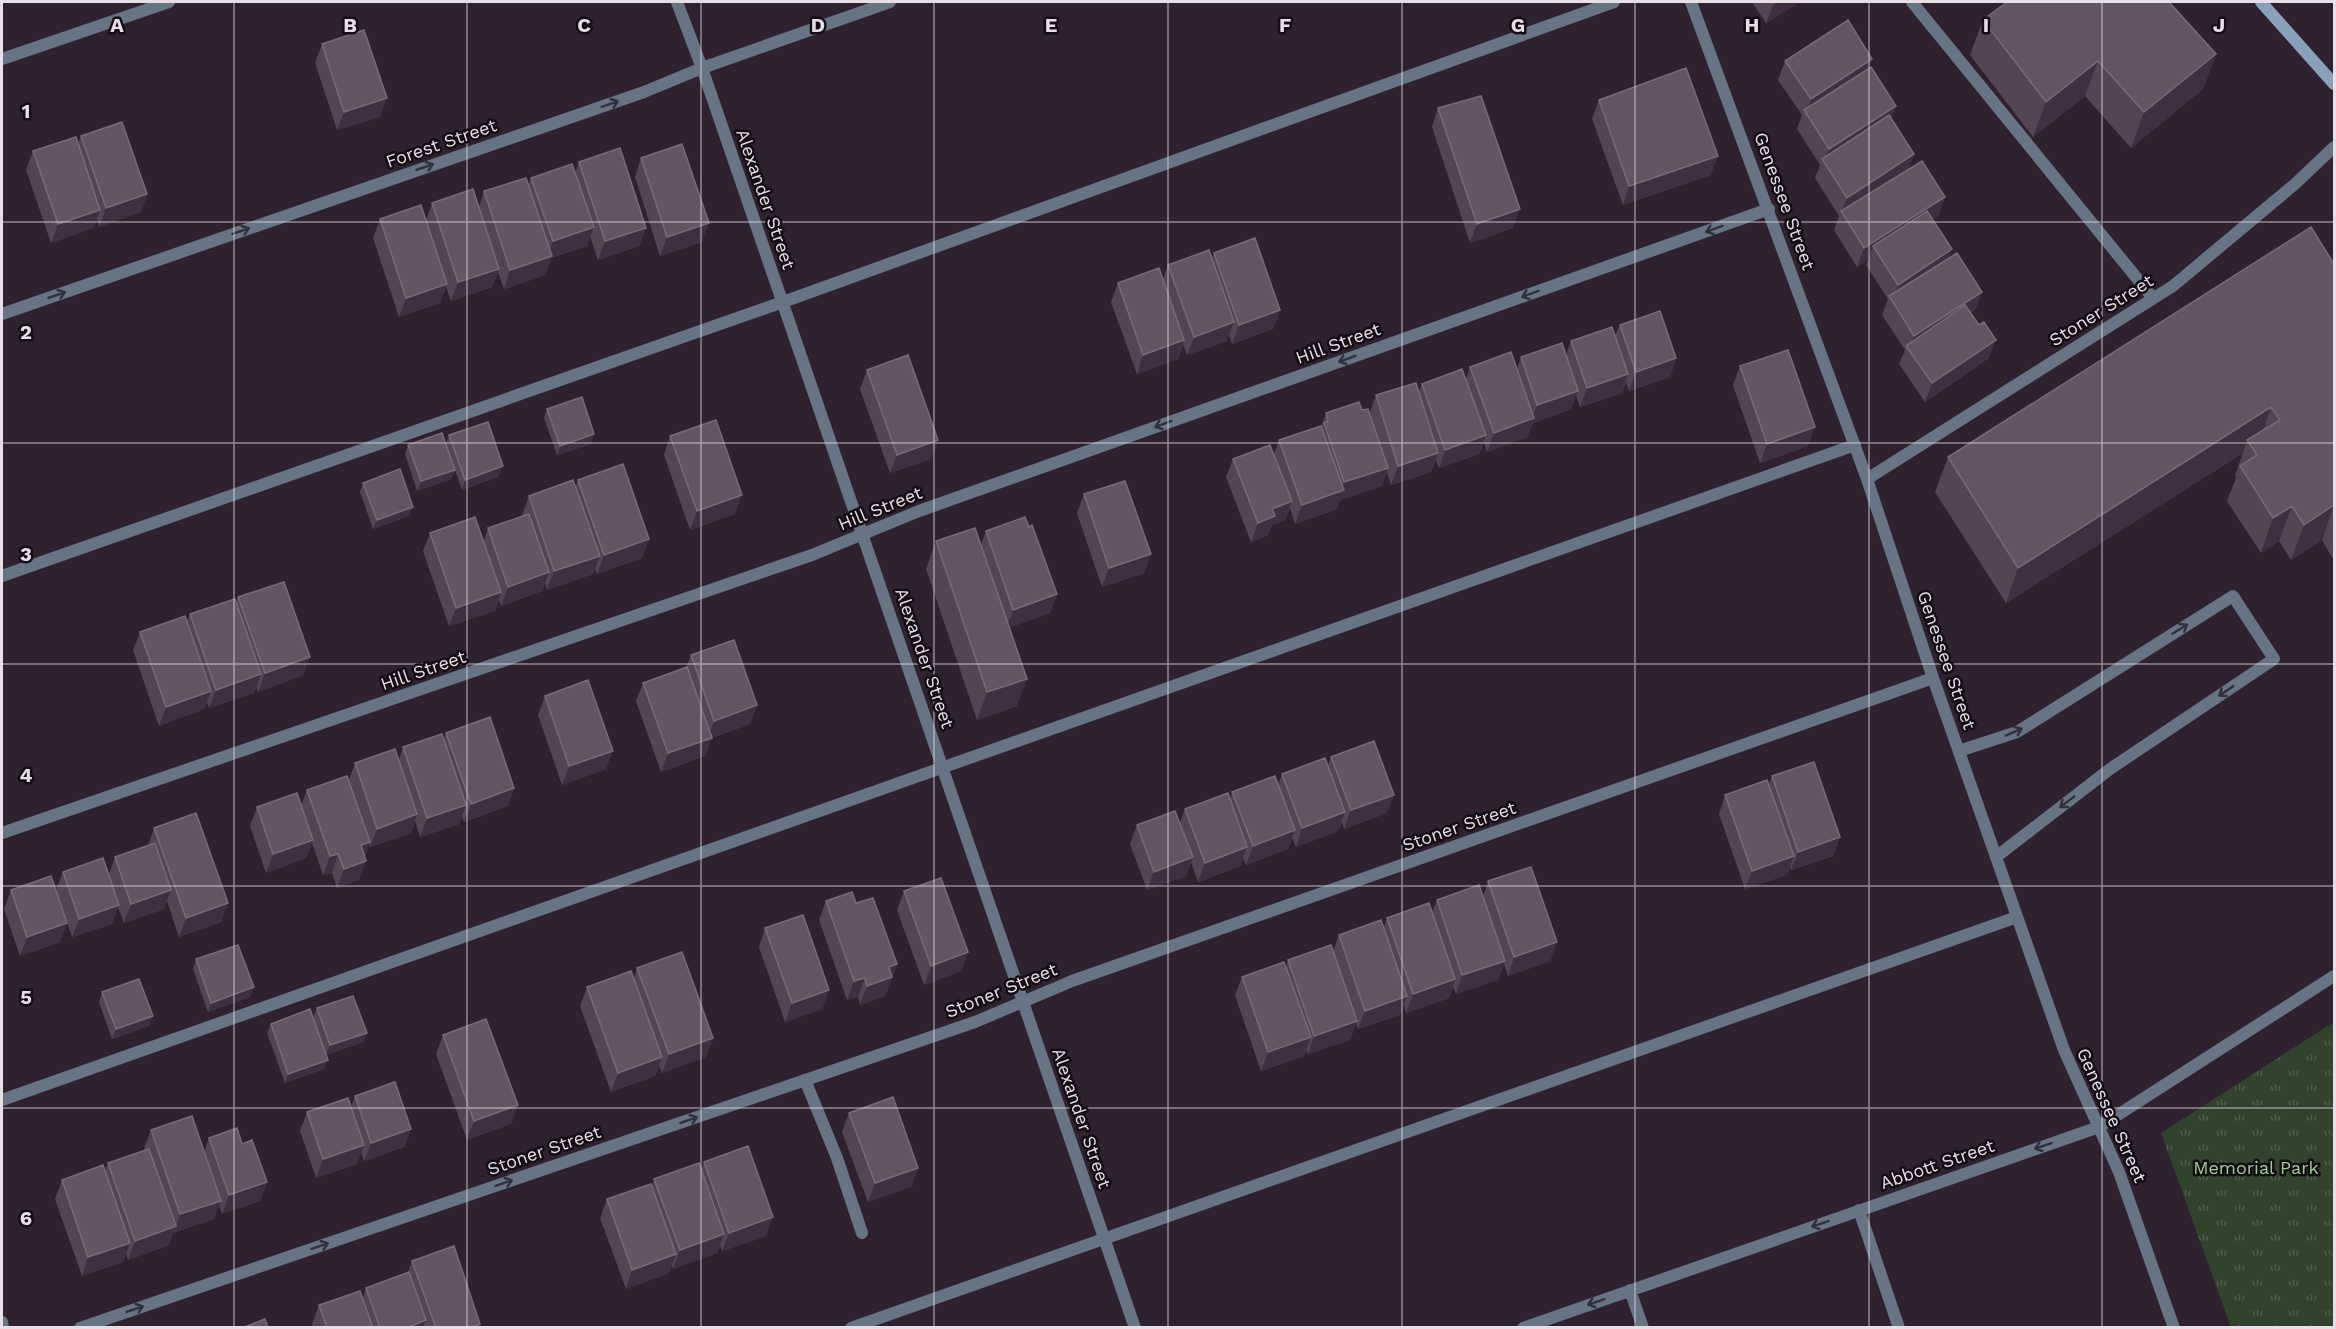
<svg xmlns="http://www.w3.org/2000/svg" width="2336" height="1329" font-family="'Work Sans',sans-serif">
	<style>
		.park { fill: url(#park-tufts) }
		.lines { fill: none; stroke-linecap: round; stroke-linejoin: round }
		.service { stroke: #667483; stroke-width: 12 }
		.minor { stroke: #667483; stroke-width: 12 }
		.secondary { stroke: #8a9fb8; stroke-width: 12 }
		.wall { fill: #544555 }
		.shaded-wall { fill: #3f2f40 }
		.building { fill: #645565; stroke: #796a79; stroke-width: 1.5 }
		.oneway { stroke: #31313c }
		.grid { fill: none; stroke: #e8dee8; stroke-width: 1.5; stroke-opacity: 0.55 }
		.labels { text-anchor: middle; dominant-baseline: central; stroke-width: 5; stroke-linejoin: round; paint-order: stroke }
		.street-label { font-size: 18px; fill: #e8dee8; stroke: #140d15 }
		.park-label { font-size: 18px; fill: #9ece93; stroke: #140d15 }
		.grid-label { font-size: 20px; text-anchor: middle; font-weight: bold; fill: #e8dee8; stroke: #140d15; stroke-width: 5; stroke-linejoin: round; paint-order: stroke }
	</style>
	<defs>
		<pattern id="park-tufts" width="24" height="20" patternUnits="userSpaceOnUse" patternTransform="scale(1.5)"><rect width="24" height="20" fill="#31422d"/><path d="M3 7l-1-3M5 7V3M7 7l1-3M15 17l-1-3M17 17v-4M19 17l1-3" fill="none" stroke="#4f5d4b"/></pattern>
	</defs>
	<rect width="100%" height="100%" fill="#302131"/>
	<path class="park" d="M2334,1022V1327H2231L2161,1133Z"/>
	<g class="lines">
		<path class="service" d="M1912,2L2153,298
			M2,59L169,2
			M2,576L783,302L1614,2
			M1959,751L2017,732L2233,596L2274,659L2110,769L1996,857
			M805,1080L837,1158L862,1233
			M2,1100L1855,445
			M1859,1210L1899,1328
			M851,1328L2017,917"/>
		<path class="minor" d="M677,2L702,68L1135,1328
			M1691,2L1867,479L1933,678L2064,1050L2119,1172L2174,1328
			M2,314L644,92L702,68L890,2
			M1867,479L2173,286L2295,184L2334,147
			M2,833L812,555L919,511L1769,209
			M1630,1290L1643,1328
			M2,1322L3,1328
			M80,1328L975,1022L1072,981L1933,678
			M1523,1328L2099,1127L2334,976"/>
		<path class="secondary" d="M2261,2L2334,84"/>
	</g>
	<path class="wall" d="M1752,2H1800L1766,23Z
		M1983,20L2216,54L2203,89L2131,148L2085,96L2033,137L1970,55Z
		M322,44L380,117L337,130L315,63Z
		M1785,61L1869,68L1896,106L1891,119L1914,154L1908,169L1945,197L1938,216L1933,219L1949,257L1982,292L1975,310L1970,313L1989,358L1925,402L1899,364L1905,350L1882,315L1888,299L1866,265L1868,260L1857,267L1834,230L1839,216L1815,178L1820,165L1797,129L1802,115L1778,80Z
		M1599,100L1711,175L1623,205L1592,119Z
		M1438,108L1513,228L1470,243L1432,127Z
		M81,136L147,194L141,212L99,227L97,219L93,228L51,243L26,170L33,151L78,144Z
		M641,158L702,242L660,256L635,177Z
		M579,162L646,228L639,246L598,260L590,236L587,246L551,258L545,275L504,289L498,272L492,287L451,301L446,287L440,303L399,317L373,238L380,219L426,220L432,203L479,207L484,191L528,185L531,178L575,173Z
		M1214,253L1280,310L1273,329L1232,344L1229,335L1227,341L1187,355L1183,344L1178,359L1137,374L1111,302L1118,283L1163,279L1168,265L1212,259Z
		M2334,264V561L2322,540L2291,560L2279,541L2261,553L2227,501L2236,478L2235,475L2243,453L2006,603L1935,492L1948,457Z
		M1620,325L1676,358L1670,377L1629,391L1626,382L1622,393L1580,407L1576,395L1571,409L1533,423L1527,437L1487,452L1484,442L1479,454L1439,468L1436,460L1431,472L1391,485L1387,472L1382,486L1340,500L1337,509L1295,524L1290,508L1285,520L1272,525L1268,535L1251,542L1226,477L1233,459L1274,454L1279,440L1321,427L1326,413L1362,410L1370,412L1376,395L1419,392L1422,384L1466,379L1470,367L1517,369L1521,357L1566,355L1571,341L1615,336Z
		M1740,366L1808,446L1760,463L1733,385Z
		M867,370L938,440L931,459L890,473L860,389Z
		M547,409L591,444L557,455L544,418Z
		M449,435L499,476L462,490L455,470L451,479L417,491L405,454L408,445L446,444Z
		M670,436L735,514L690,530L664,455Z
		M578,480L649,539L642,558L597,574L595,568L593,574L547,590L545,583L542,591L501,606L499,599L495,611L449,626L423,551L430,533L484,541L488,528L522,517V515L529,496L576,486Z
		M363,483L409,516L373,529L360,492Z
		M1084,494L1151,554L1144,573L1102,587L1077,513Z
		M986,531L1057,594L1050,613L1010,627L1017,706L977,720L926,569L936,541L981,545Z
		M238,597L303,675L258,692L256,686L254,693L209,708L207,702L204,709L159,726L133,650L140,632L187,621L190,614L236,603Z
		M691,655L757,705L750,724L712,738L705,756L661,772L636,701L643,683L686,667Z
		M545,696L606,769L562,785L538,715Z
		M446,733L514,788L508,806L464,822L462,816L459,824L420,837L415,821L411,833L370,847L369,844L365,856L359,880L337,888L332,873L323,875L312,843L306,858L266,873L250,826L257,807L301,805L307,790L349,780L355,763L399,760L403,747L444,739Z
		M1331,757L1387,813L1344,829L1342,822L1338,831L1296,847L1292,838L1288,849L1246,865L1243,858L1240,866L1198,882L1191,862L1186,876L1147,890L1130,844L1137,825L1180,823L1185,809L1230,799L1232,792L1278,785L1282,774L1328,765Z
		M1772,776L1840,837L1833,856L1791,870L1790,867L1787,875L1745,889L1719,814L1725,795L1769,784Z
		M154,828L228,903L221,922L179,937L167,901L164,909L124,923L118,907L112,924L72,937L56,890L63,872L109,874L115,857L148,846Z
		M1488,881L1557,942L1550,961L1508,976L1504,964L1498,980L1456,994L1453,986L1449,998L1406,1013L1404,1005L1400,1015L1358,1029L1356,1023L1350,1040L1308,1054L1306,1050L1304,1056L1261,1071L1235,995L1242,977L1286,967L1288,960L1333,952L1339,935L1384,927L1387,918L1432,912L1437,900L1483,897Z
		M11,890L60,942L20,956L4,909Z
		M904,891L968,952L961,971L924,985L897,910Z
		M826,901L856,903L897,964L885,996L860,1005L858,997L847,1000L819,920Z
		M765,928L829,990L822,1009L785,1022L759,947Z
		M196,959L250,997L208,1012L193,969Z
		M637,968L706,1057L662,1073L659,1065L655,1076L611,1092L580,1006L587,987L634,978Z
		M102,992L149,1026L112,1039L99,1002Z
		M317,1008L367,1033L363,1042L326,1055L324,1069L285,1083L267,1033L271,1024L313,1017Z
		M443,1035L511,1124L467,1140L436,1054Z
		M355,1096L411,1129L404,1147L364,1161L361,1152L357,1164L316,1178L300,1131L307,1112L351,1107Z
		M849,1113L912,1186L868,1202L842,1132Z
		M151,1130L204,1152L209,1138L242,1144L267,1182L260,1201L222,1214L219,1205L214,1219L173,1233L169,1245L128,1260L126,1253L123,1262L82,1276L55,1199L62,1180L105,1171L108,1163L145,1150L144,1148Z
		M704,1162L766,1236L722,1251L720,1245L717,1253L673,1269L672,1265L669,1273L626,1289L600,1218L607,1199L652,1186L654,1179L701,1170Z
		M412,1261L480,1324L479,1328H313L312,1324L319,1305L363,1298L366,1288L408,1272Z"/>
	<path class="shaded-wall" d="M1778,2H1800L1766,23L1773,5Z
		M2216,54L2203,89L2131,148L2144,112Z
		M1872,59L1865,78L1806,114L1811,99Z
		M2098,61L2085,96L2033,137L2046,102Z
		M387,98L380,117L337,130L344,112Z
		M1896,106L1889,124L1824,163L1829,149Z
		M1914,154L1907,173L1842,211L1847,198Z
		M1718,156L1711,175L1623,205L1629,186Z
		M147,194L141,212L99,227L106,208Z
		M1945,197L1938,216L1878,254L1873,246L1868,260L1857,267L1864,248Z
		M1520,209L1513,228L1470,243L1477,224Z
		M100,210L93,228L51,243L58,224Z
		M709,223L702,242L660,256L667,237Z
		M594,227L587,246L551,258L545,275L504,289L510,270L547,258L553,241Z
		M646,228L639,246L598,260L605,241Z
		M1952,249L1945,268L1892,301L1898,285Z
		M499,269L492,287L451,301L458,282Z
		M447,284L440,303L399,317L406,298Z
		M1982,292L1975,310L1911,352L1909,350L1914,336Z
		M1280,310L1273,329L1232,344L1239,325Z
		M1234,322L1227,341L1187,355L1194,337Z
		M1184,340L1178,359L1137,374L1143,355Z
		M1996,340L1989,358L1925,402L1932,383Z
		M1676,358L1670,377L1629,391L1636,372Z
		M1628,374L1622,393L1580,407L1587,388Z
		M1578,391L1571,409L1533,423L1527,437L1487,452L1494,433L1532,419L1537,405Z
		M2271,407L2259,443L2247,440L2243,453L2006,603L2018,568Z
		M1815,427L1808,446L1760,463L1767,444Z
		M594,434L591,444L557,455L560,446Z
		M1486,435L1479,454L1439,468L1445,450Z
		M938,440L931,459L890,473L897,455Z
		M1438,453L1431,472L1391,485L1398,466Z
		M503,466L499,476L462,490L465,480Z
		M1388,468L1382,486L1340,500L1337,509L1295,524L1302,505L1341,491L1344,482Z
		M455,470L451,479L417,491L421,481Z
		M742,495L735,514L690,530L697,511Z
		M1292,501L1285,520L1272,525L1268,535L1251,542L1258,523L1272,509Z
		M2334,505L2322,540L2291,560L2304,525Z
		M2292,506L2279,541L2261,553L2273,518Z
		M413,507L409,516L373,529L377,520Z
		M649,539L642,558L597,574L604,555Z
		M1151,554L1144,573L1102,587L1109,568Z
		M600,556L593,574L547,590L554,571Z
		M549,572L542,591L501,606L508,587Z
		M501,592L495,611L449,626L456,608Z
		M1057,594L1050,613L1006,629L1013,610Z
		M310,657L303,675L258,692L265,673Z
		M261,674L254,693L209,708L216,690Z
		M1027,679L1017,706L977,720L987,692Z
		M211,691L204,709L159,726L166,707Z
		M757,705L750,724L712,738L705,756L661,772L668,753L708,739L714,721Z
		M613,751L606,769L562,785L569,766Z
		M514,788L508,806L464,822L471,804Z
		M1394,795L1387,813L1344,829L1351,810Z
		M466,805L459,824L420,837L427,818Z
		M1345,812L1338,831L1296,847L1302,828Z
		M417,814L411,833L370,847L377,829Z
		M1295,830L1288,849L1246,865L1253,846Z
		M1840,837L1833,856L1791,870L1798,852Z
		M313,840L306,858L266,873L273,854Z
		M370,842L363,860L361,845Z
		M1247,847L1240,866L1198,882L1205,863Z
		M338,854L332,873L323,875L330,856Z
		M1794,856L1787,875L1745,889L1752,871Z
		M1193,857L1186,876L1147,890L1154,872Z
		M366,861L359,880L337,888L344,869Z
		M171,890L164,909L124,923L131,904Z
		M228,903L221,922L179,937L186,918Z
		M119,905L112,924L72,937L79,919Z
		M67,923L60,942L20,956L27,937Z
		M1557,942L1550,961L1508,976L1514,957Z
		M968,952L961,971L924,985L931,966Z
		M1505,961L1498,980L1456,994L1462,975Z
		M897,964L885,996L860,1005L867,986L889,967Z
		M865,978L858,997L847,1000L854,981Z
		M1455,979L1449,998L1406,1013L1413,994Z
		M254,987L250,997L208,1012L211,1003Z
		M829,990L822,1009L785,1022L792,1003Z
		M1407,996L1400,1015L1358,1029L1365,1011Z
		M153,1016L149,1026L112,1039L116,1029Z
		M1357,1021L1350,1040L1308,1054L1314,1036Z
		M367,1033L363,1042L326,1055L330,1045Z
		M1311,1037L1304,1056L1261,1071L1268,1052Z
		M713,1038L706,1057L662,1073L669,1054Z
		M662,1057L655,1076L611,1092L618,1073Z
		M328,1060L324,1069L285,1083L288,1074Z
		M518,1105L511,1124L467,1140L474,1121Z
		M411,1129L404,1147L364,1161L371,1143Z
		M364,1145L357,1164L316,1178L323,1159Z
		M918,1168L912,1186L868,1202L875,1183Z
		M267,1182L260,1201L222,1214L229,1195Z
		M221,1201L214,1219L173,1233L169,1245L128,1260L135,1241L176,1227L180,1214Z
		M773,1217L766,1236L722,1251L729,1233Z
		M724,1234L717,1253L673,1269L680,1250Z
		M130,1243L123,1262L82,1276L88,1257Z
		M676,1254L669,1273L626,1289L632,1270Z
		M426,1320L423,1328H406Z
		M480,1324L479,1328H470Z"/>
	<path class="building" d="M2007,2H2169L2216,54L2144,112L2098,61L2046,102L1983,20Z
		M1848,20L1872,59L1811,99L1785,61Z
		M364,30L387,98L344,112L322,44Z
		M1871,67L1896,106L1829,149L1804,110Z
		M1686,68L1718,156L1629,186L1599,100Z
		M1481,96L1520,209L1477,224L1438,108Z
		M1889,115L1914,154L1847,198L1822,159Z
		M122,122L147,194L106,208L81,136Z
		M76,137L100,210L58,224L33,151Z
		M682,144L709,223L667,237L641,158Z
		M620,148L646,228L605,241L579,162Z
		M1922,161L1945,197L1864,248L1841,211Z
		M572,164L594,227L553,241L531,178Z
		M526,178L552,256L510,270L484,191Z
		M473,189L499,269L458,282L432,203Z
		M421,205L447,284L406,298L380,219Z
		M1927,211L1952,249L1898,285L1873,246Z
		M2311,227L2334,264V505L2304,525L2292,506L2273,518L2240,466L2257,455L2247,440L2280,420L2271,407L2018,568L1948,457Z
		M1255,238L1280,310L1239,325L1214,253Z
		M1209,250L1234,322L1194,337L1168,265Z
		M1957,253L1982,292L1914,336L1889,296Z
		M1159,268L1184,340L1143,355L1118,283Z
		M1965,305L1979,325L1984,322L1996,340L1932,383L1906,346Z
		M1660,311L1676,358L1636,372L1620,325Z
		M1612,327L1628,374L1587,388L1571,341Z
		M1562,343L1578,391L1537,405L1521,357Z
		M1788,350L1815,427L1767,444L1740,366Z
		M1511,352L1534,418L1494,433L1470,367Z
		M908,355L938,440L897,455L867,370Z
		M1462,369L1486,435L1445,450L1422,384Z
		M1416,383L1438,453L1398,466L1376,395Z
		M582,397L594,434L560,446L547,409Z
		M1359,402L1362,410L1368,409L1388,468L1344,482L1324,423L1328,421L1326,413Z
		M716,420L742,495L697,511L670,436Z
		M488,422L503,466L465,480L449,435Z
		M1321,426L1344,490L1302,505L1279,440Z
		M442,433L455,470L421,481L408,445Z
		M1270,445L1292,501L1272,509L1275,516L1258,523L1233,459Z
		M623,464L649,539L604,555L578,480Z
		M400,469L413,507L377,520L363,483Z
		M573,480L600,556L554,571L529,496Z
		M1125,481L1151,554L1109,568L1084,494Z
		M529,514L549,572L508,587L488,528Z
		M475,517L501,592L456,608L430,533Z
		M1025,517L1029,527L1032,525L1057,594L1013,610L986,531Z
		M975,528L1027,679L987,692L936,541Z
		M284,582L310,657L265,673L238,597Z
		M235,599L261,674L216,690L190,614Z
		M185,616L211,691L166,707L140,632Z
		M734,640L757,705L714,721L691,655Z
		M687,667L712,738L668,753L643,683Z
		M588,680L613,751L569,766L545,696Z
		M490,717L514,788L471,804L446,733Z
		M442,734L466,805L427,818L403,747Z
		M1374,741L1394,795L1351,810L1331,757Z
		M395,749L417,814L377,829L355,763Z
		M1325,758L1345,812L1302,828L1282,774Z
		M1814,762L1840,837L1798,852L1772,776Z
		M347,776L370,842L361,845L366,861L344,869L338,854L330,856L307,790Z
		M1275,776L1295,830L1253,846L1232,792Z
		M1767,780L1794,856L1752,871L1725,795Z
		M297,793L313,840L273,854L257,807Z
		M1228,793L1247,847L1205,863L1185,809Z
		M1175,811L1193,857L1154,872L1137,825Z
		M196,813L228,903L186,918L154,828Z
		M155,843L171,890L131,904L115,857Z
		M103,858L119,905L79,919L63,872Z
		M1531,867L1557,942L1514,957L1488,881Z
		M51,876L67,923L27,937L11,890Z
		M941,878L968,952L931,966L904,891Z
		M1479,885L1505,961L1462,975L1437,900Z
		M852,892L856,903L873,898L897,964L889,967L892,977L867,986L865,978L854,981L826,901Z
		M1429,903L1455,979L1413,994L1387,918Z
		M803,915L829,990L792,1003L765,928Z
		M1381,920L1407,996L1365,1011L1339,935Z
		M238,945L254,987L211,1003L196,959Z
		M1331,945L1357,1021L1314,1036L1288,960Z
		M682,952L713,1038L669,1054L637,968Z
		M1284,962L1311,1037L1268,1052L1242,977Z
		M631,971L662,1057L618,1073L587,987Z
		M139,979L153,1016L116,1029L102,992Z
		M353,996L367,1033L330,1045L317,1008Z
		M310,1009L328,1060L288,1074L271,1024Z
		M486,1019L518,1105L474,1121L443,1035Z
		M395,1082L411,1129L371,1143L355,1096Z
		M893,1097L918,1168L875,1183L849,1113Z
		M348,1098L364,1145L323,1159L307,1112Z
		M192,1116L221,1201L180,1214L151,1130Z
		M237,1128L242,1144L252,1140L267,1182L229,1195L209,1138Z
		M748,1146L773,1217L729,1233L704,1162Z
		M149,1149L176,1226L135,1241L108,1163Z
		M699,1163L724,1234L680,1250L654,1179Z
		M103,1165L130,1243L88,1257L62,1180Z
		M651,1184L676,1254L632,1270L607,1199Z
		M454,1246L480,1324L470,1328H436L412,1261Z
		M409,1272L426,1320L406,1328H380L366,1288Z
		M360,1291L373,1328H327L319,1305Z
		M265,1319L268,1328H242Z"/>
	<defs><path id="oneway-shaft" d="M-6 0H5M1.5-3L5.5 0L1.5 3" fill="none" stroke-width="1.6" stroke-linecap="round" stroke-linejoin="round" transform="scale(1.5)"/></defs>
	<g class="oneway">
		<use href="#oneway-shaft" transform="translate(610 104) rotate(-19)"/>
		<use href="#oneway-shaft" transform="translate(425 167) rotate(-19)"/>
		<use href="#oneway-shaft" transform="translate(1714 229) rotate(160)"/>
		<use href="#oneway-shaft" transform="translate(241 231) rotate(-19)"/>
		<use href="#oneway-shaft" transform="translate(1530 294) rotate(160)"/>
		<use href="#oneway-shaft" transform="translate(57 295) rotate(-19)"/>
		<use href="#oneway-shaft" transform="translate(1347 359) rotate(160)"/>
		<use href="#oneway-shaft" transform="translate(1163 424) rotate(160)"/>
		<use href="#oneway-shaft" transform="translate(2180 629) rotate(-32)"/>
		<use href="#oneway-shaft" transform="translate(2226 691) rotate(146)"/>
		<use href="#oneway-shaft" transform="translate(2014 732) rotate(-24)"/>
		<use href="#oneway-shaft" transform="translate(2067 802) rotate(143)"/>
		<use href="#oneway-shaft" transform="translate(689 1120) rotate(-19)"/>
		<use href="#oneway-shaft" transform="translate(2043 1146) rotate(161)"/>
		<use href="#oneway-shaft" transform="translate(504 1183) rotate(-19)"/>
		<use href="#oneway-shaft" transform="translate(1820 1224) rotate(161)"/>
		<use href="#oneway-shaft" transform="translate(320 1246) rotate(-19)"/>
		<use href="#oneway-shaft" transform="translate(1596 1302) rotate(161)"/>
		<use href="#oneway-shaft" transform="translate(135 1309) rotate(-19)"/>
	</g>
	<path class="grid" d="M234,2V1328M467,2V1328M701,2V1328M934,2V1328M1168,2V1328M1402,2V1328M1635,2V1328M1869,2V1328M2102,2V1328M2,222H2334M2,443H2334M2,664H2334M2,886H2334M2,1108H2334"/>
	<g class="labels">
		<g class="street-label">
			<text transform="translate(441 143) rotate(-19)">Forest Street</text>
			<text transform="translate(766 199) rotate(71)">Alexander Street</text>
			<text transform="translate(1785 201) rotate(70)">Genessee Street</text>
			<text transform="translate(2101 310) rotate(-32)">Stoner Street</text>
			<text transform="translate(1338 343) rotate(-20)">Hill Street</text>
			<text transform="translate(880 508) rotate(-22)">Hill Street</text>
			<text transform="translate(925 658) rotate(71)">Alexander Street</text>
			<text transform="translate(1947 660) rotate(71)">Genessee Street</text>
			<text transform="translate(423 670) rotate(-19)">Hill Street</text>
			<text transform="translate(1459 826) rotate(-19)">Stoner Street</text>
			<text transform="translate(1001 990) rotate(-22)">Stoner Street</text>
			<text transform="translate(2112 1115) rotate(66)">Genessee Street</text>
			<text transform="translate(1082 1118) rotate(71)">Alexander Street</text>
			<text transform="translate(544 1150) rotate(-19)">Stoner Street</text>
			<text transform="translate(1937 1164) rotate(-19)">Abbott Street</text>
		</g>
		<g class="park-label">
			<text x="2256" y="1167">Memorial Park</text>
		</g>
	</g>
	<g class="grid-label">
		<text x="117" y="32">A</text>
		<text x="350" y="32">B</text>
		<text x="584" y="32">C</text>
		<text x="818" y="32">D</text>
		<text x="1051" y="32">E</text>
		<text x="1285" y="32">F</text>
		<text x="1518" y="32">G</text>
		<text x="1752" y="32">H</text>
		<text x="1986" y="32">I</text>
		<text x="2219" y="32">J</text>
		<text x="26" y="118">1</text>
		<text x="26" y="339">2</text>
		<text x="26" y="561">3</text>
		<text x="26" y="782">4</text>
		<text x="26" y="1004">5</text>
		<text x="26" y="1225">6</text>
	</g>
	<rect width="2336" height="1329" fill="none" stroke="#e8dee8" stroke-width="6"/>
</svg>
